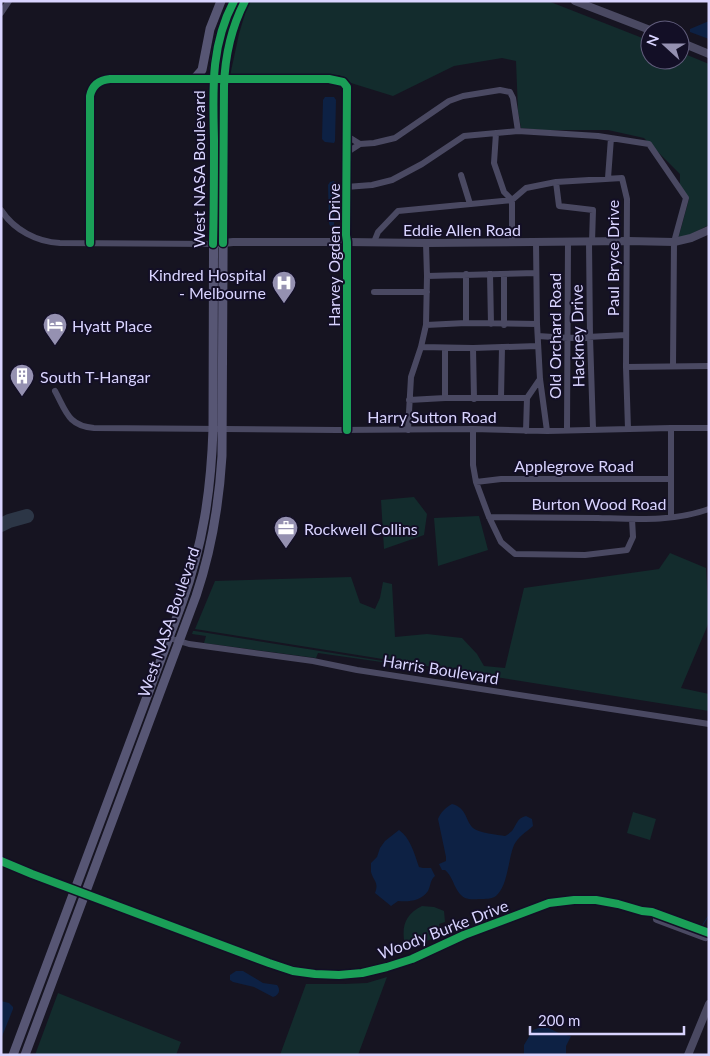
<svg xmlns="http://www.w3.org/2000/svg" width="710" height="1056" font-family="Lato,sans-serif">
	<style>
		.green { fill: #132c2d }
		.water { fill: #0d2144 }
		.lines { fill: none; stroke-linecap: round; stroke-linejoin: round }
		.stream { stroke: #0d2144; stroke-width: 1 }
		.taxiway { stroke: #2c3646; stroke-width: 14 }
		.minor { stroke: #4a4962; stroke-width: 6 }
		.tertiary { stroke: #4a4962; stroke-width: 8 }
		.secondary { stroke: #575674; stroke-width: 9 }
		.cycleway-casing { stroke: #130f26; stroke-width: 11 }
		.cycleway { stroke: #1a9f57; stroke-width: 8 }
		.labels { text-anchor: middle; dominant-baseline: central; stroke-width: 4; stroke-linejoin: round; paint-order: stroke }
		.street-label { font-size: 16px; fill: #d9d4ff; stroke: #130f26 }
		.poi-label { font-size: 16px; fill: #d9d4ff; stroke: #130f26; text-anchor: start }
	</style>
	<rect width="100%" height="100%" fill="#161421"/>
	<path class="green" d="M250,1H548L650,41V60H680V52L709,64V225L685,237L678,239L689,199L680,185V174L644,138L608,130H542L521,128L518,111L516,61L502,58L454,66L393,96L351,83L339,75L297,76H230L239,34L248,4Z
		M414,497L427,514L424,535L384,549L381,500Z
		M479,516L488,550L438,566L434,518Z
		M670,553L706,568L709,622L681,688L709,694V711L195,629L215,581L351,577L360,603L375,609L380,598L383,582L392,584L395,637L427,634L462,638L477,654L484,666L505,668L524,588L659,569Z
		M193,631H195L452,672L318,653L316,658L204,643L206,636L192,634Z
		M633,812L656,819L650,840L627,833Z
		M422,906L434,907L444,911L445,922L439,924L441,935L417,945H405C401,927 405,914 422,906Z
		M387,977L358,1055H280L306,984H345L367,983Z
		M58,993L181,1042L176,1055H35Z"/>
	<path class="water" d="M709,21V39L690,32V29Z
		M325,97H334L336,100L335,141L334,143L325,142L322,139L323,100Z
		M334,181L336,185L334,225L330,226L329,223L328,185L330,182Z
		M452,804C467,808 465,820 473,828C479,833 498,835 505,836C507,835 511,832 512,831C517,824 517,818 526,816L532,819L533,826C526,832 518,837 514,845C508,859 508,886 496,896C492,899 485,899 480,899C476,899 470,900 465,898C454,892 454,877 445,870H442L439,864L446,861V857L438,819C441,812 445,808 452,804Z
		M399,830C411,839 414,853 419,867L423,868H431L435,876C430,880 431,885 428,891C421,901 409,902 398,901L391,906L375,893C379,882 374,882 371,872C371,870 371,866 371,863L377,857L380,848L385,841Z
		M236,971H243L263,983L277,985C281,990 279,995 273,997L254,987L233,982L230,980V975Z
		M1,1001L9,1003L13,1007V1009L1,1039Z
		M544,1026L561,1034L571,1036L566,1046V1055H524V1045L533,1030Z"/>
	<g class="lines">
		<path class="stream" d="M702,926L709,915
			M1,989V994"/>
		<path class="taxiway" d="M1,525L9,521L27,516"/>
		<path class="minor" d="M1,13L9,1
			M496,133L494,163L504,192L512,200V242
			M360,144L374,143L395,138L449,101L463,96L500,90L510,92L513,98L518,131
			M346,153L360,144L347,136
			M461,175L470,204
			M608,178L611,138
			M556,182L559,206L593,210L592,242
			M346,187L372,185L392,180L422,164L464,136L518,131L598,136L649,144L686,198L674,242L673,366
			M1,210C14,230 37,242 60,243L213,244
			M374,242L378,232L398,211L512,200L526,188L556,182L622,178L627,199L626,367L628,429
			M536,242L537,324L540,379L547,431
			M589,242L590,337L593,429
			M90,243V96C92,86 99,80 110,79H329L343,82L347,87L346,235L347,242V430
			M490,274L491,324
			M504,274V325
			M427,276L536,273
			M374,292H427
			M466,323V274
			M426,325L466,323L537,324
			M538,336L568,338L626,335
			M421,347L473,348L538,346
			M473,348L474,399
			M626,367L709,366
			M55,391C66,411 68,426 94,428L337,430L473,429L547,431L671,428H709
			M445,398V348
			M501,398L502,347
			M409,400L445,398H527
			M671,428V517
			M473,429V465L476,482L489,517L501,542L515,554L585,555L627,550L633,537L632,519
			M408,430L411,377L421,347L426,325L427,276L426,243
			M567,430L568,242
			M526,431L527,398L540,379
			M476,482L501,479H671
			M489,517C525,517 561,518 598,518C634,519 674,522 709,509
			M169,638L189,644L313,661L357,670L709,724
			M1,861L75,889"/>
		<path class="tertiary" d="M575,1L650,30
			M680,42L709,54
			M213,244L233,242H347L426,243L628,241L674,242L691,238L709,230
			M75,889L269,963C292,970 315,976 340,975C384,973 422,954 462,937C476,930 490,926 505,920C518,915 537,905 551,903C573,898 597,898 619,904C630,907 640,911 652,912L709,933
			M657,919L705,937
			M688,1055L709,1004"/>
		<path class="secondary" d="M195,78L202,70L210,29L221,1
			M13,1055L182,603C203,544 211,491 213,429L214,70C216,46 222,23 234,1
			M25,1055L196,596C212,549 219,505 222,456L224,73C226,47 233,24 245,1"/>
		<defs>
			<path id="cycleway" d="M90,243V96C92,86 99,80 110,79H329L343,82L347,87L346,235L347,242V430
				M223,243L224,86C225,55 231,28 245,1
				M213,244C214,209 214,175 214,140C213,91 210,46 234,1
				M1,861L32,874L269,963L293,971L315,974L339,975L362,973L387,967L412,959L464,935L549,903L574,900H596L618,904L642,911L652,912L709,933"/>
		</defs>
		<use href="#cycleway" class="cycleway-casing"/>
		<use href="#cycleway" class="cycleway"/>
	</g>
	<defs>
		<symbol id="hospital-pin" viewBox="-11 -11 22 30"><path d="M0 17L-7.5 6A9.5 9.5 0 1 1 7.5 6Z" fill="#9591b1" stroke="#130f26"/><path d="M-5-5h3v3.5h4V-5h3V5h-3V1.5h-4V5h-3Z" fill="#fff"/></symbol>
		<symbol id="hotel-pin" viewBox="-11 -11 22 30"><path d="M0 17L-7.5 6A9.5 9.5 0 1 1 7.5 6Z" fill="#9591b1" stroke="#130f26"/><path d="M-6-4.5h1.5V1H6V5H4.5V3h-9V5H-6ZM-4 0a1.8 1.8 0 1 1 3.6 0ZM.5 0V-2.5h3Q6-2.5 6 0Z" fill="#fff"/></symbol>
		<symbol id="building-pin" viewBox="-11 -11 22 30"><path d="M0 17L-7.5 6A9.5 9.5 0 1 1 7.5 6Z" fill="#9591b1" stroke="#130f26"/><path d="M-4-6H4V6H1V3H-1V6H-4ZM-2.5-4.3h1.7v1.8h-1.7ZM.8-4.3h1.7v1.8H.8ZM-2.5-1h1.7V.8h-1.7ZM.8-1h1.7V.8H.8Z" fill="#fff"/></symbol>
		<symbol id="office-pin" viewBox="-11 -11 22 30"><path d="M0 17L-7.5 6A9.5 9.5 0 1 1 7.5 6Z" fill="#9591b1" stroke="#130f26"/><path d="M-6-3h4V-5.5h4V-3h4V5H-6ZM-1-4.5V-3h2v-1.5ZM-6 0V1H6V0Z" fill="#fff"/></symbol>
	</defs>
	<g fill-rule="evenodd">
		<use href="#hospital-pin" x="270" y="269" width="28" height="38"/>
		<use href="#hotel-pin" x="41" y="311" width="28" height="38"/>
		<use href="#building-pin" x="8" y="362" width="28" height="38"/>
		<use href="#office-pin" x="272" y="514" width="28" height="38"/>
	</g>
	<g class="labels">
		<g class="street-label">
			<text transform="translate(198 169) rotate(-90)">West NASA Boulevard</text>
			<text x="462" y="229">Eddie Allen Road</text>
			<text transform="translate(333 255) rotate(-90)">Harvey Ogden Drive</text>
			<text transform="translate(612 258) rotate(-90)">Paul Bryce Drive</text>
			<text transform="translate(554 336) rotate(-90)">Old Orchard Road</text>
			<text transform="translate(577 336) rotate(-91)">Hackney Drive</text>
			<text x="432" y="416">Harry Sutton Road</text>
			<text x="574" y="465">Applegrove Road</text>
			<text x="599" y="503">Burton Wood Road</text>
			<text transform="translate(168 622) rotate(-71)">West NASA Boulevard</text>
			<text transform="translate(441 669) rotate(9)">Harris Boulevard</text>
			<text transform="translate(443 929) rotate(-21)">Woody Burke Drive</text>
		</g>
		<g class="poi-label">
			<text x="266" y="274" text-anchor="end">Kindred Hospital<tspan x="266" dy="18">- Melbourne</tspan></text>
			<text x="72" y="325">Hyatt Place</text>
			<text x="40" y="376">South T-Hangar</text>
			<text x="304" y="528">Rockwell Collins</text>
		</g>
	</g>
	<rect width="710" height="1056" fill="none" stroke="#d9d4ff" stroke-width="5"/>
	<g transform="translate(665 45) rotate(291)"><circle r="24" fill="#130f26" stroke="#625e7d"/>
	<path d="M0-4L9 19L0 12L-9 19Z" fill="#9591b1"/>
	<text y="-8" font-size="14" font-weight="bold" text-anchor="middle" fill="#d9d4ff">N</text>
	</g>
	<path d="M530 1026v8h154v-8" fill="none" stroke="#d9d4ff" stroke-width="2.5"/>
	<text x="538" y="1026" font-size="15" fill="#d9d4ff" stroke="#130f26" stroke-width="4" paint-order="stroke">200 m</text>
</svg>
